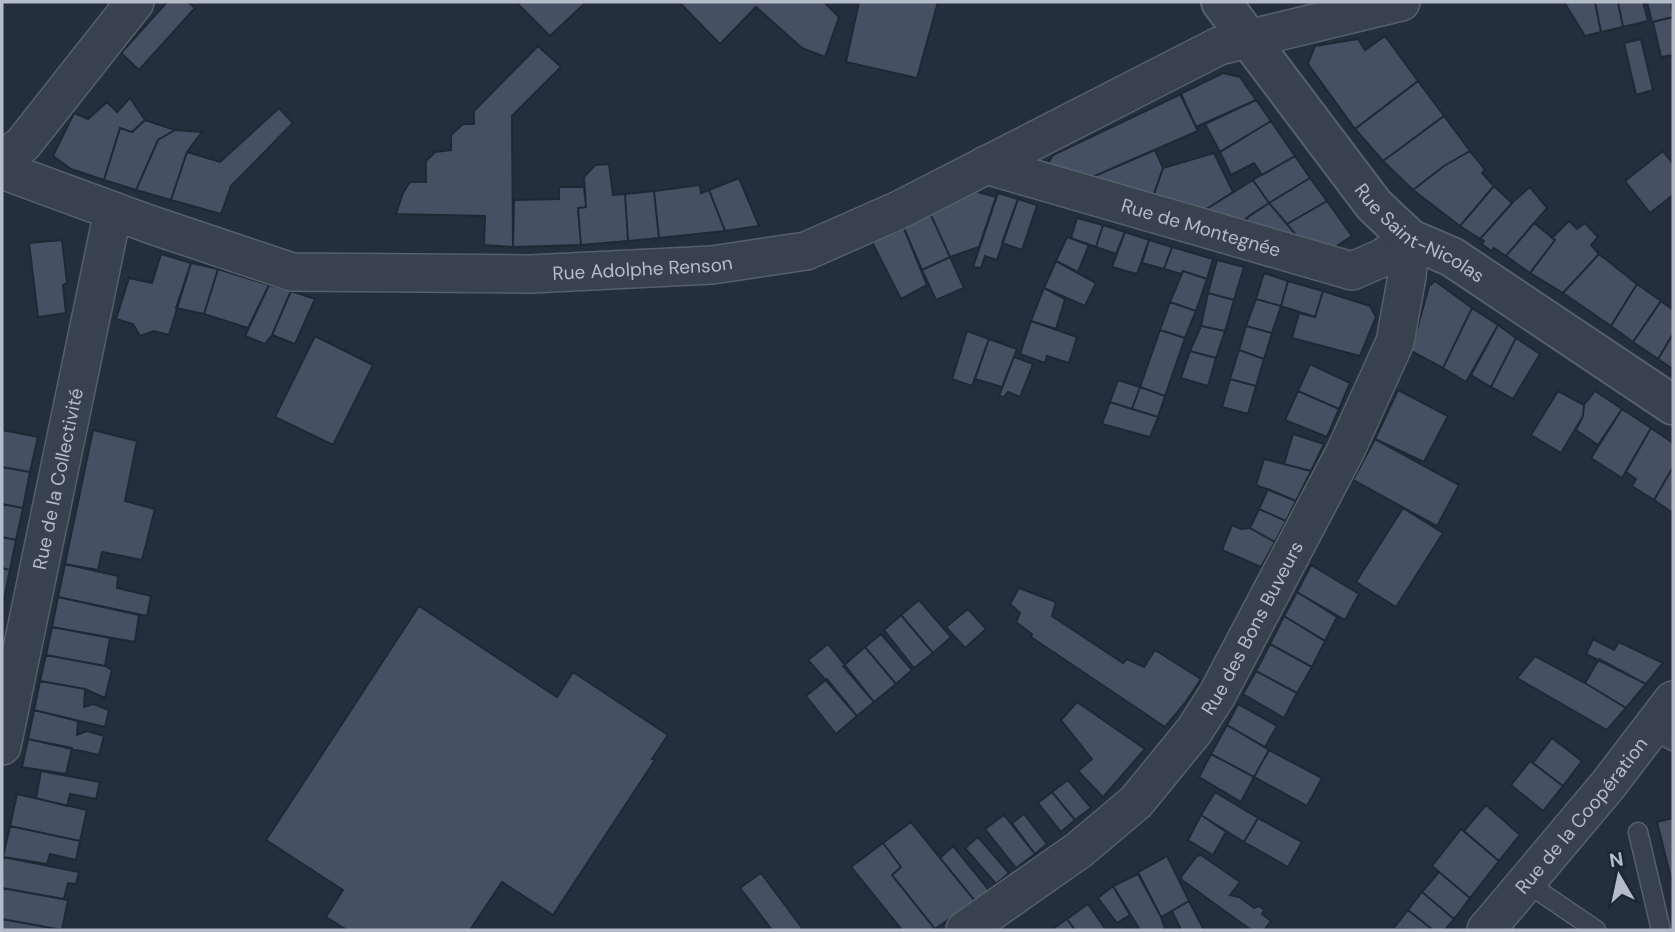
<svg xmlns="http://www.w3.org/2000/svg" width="1675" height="932" font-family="'DM Sans',sans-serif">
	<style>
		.building { fill: #455162; stroke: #1f2835; stroke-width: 2 }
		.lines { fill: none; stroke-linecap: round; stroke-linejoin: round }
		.service-casing { stroke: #565f6c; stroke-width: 21 }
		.minor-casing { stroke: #565f6c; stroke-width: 40 }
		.tertiary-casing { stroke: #565f6c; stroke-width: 42 }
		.service { stroke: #38414e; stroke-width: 18 }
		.minor { stroke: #38414e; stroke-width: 37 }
		.tertiary { stroke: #38414e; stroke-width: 38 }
		.labels { text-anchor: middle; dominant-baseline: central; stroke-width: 6; stroke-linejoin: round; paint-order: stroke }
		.street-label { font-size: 19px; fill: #b4bcc9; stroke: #1d2633 }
	</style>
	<rect width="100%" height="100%" fill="#242f3e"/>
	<path class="building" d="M167,2H188L195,8L139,70L121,53Z
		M521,2H586L550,36L518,4Z
		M679,2H824L839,17L825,57L802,48L756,7L720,44Z
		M859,2H938L917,78L846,62Z
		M1564,2H1595L1601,32L1585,36Z
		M1595,2H1618L1623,27L1601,32Z
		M1618,2H1643L1648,21L1623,27Z
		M1647,2H1671L1673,17L1652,22Z
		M1673,17V55L1661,57L1653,22Z
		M1385,36L1418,81L1355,129L1308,64L1315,46L1358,39L1365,50Z
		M1641,39L1653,90L1636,95L1624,43Z
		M538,46L561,67L512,116L513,247L484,245L485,216L396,214L403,193L410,182H426V161L435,152L451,150V135L463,124H474V111Z
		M1223,73L1240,77L1256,100L1196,127L1180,94Z
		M1418,81L1444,116L1383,161L1355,129Z
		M1181,94L1198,131L1090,178L1048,163L1053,155Z
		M130,98L145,120L132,132L120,128L104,180L71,169L53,156L74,113L88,119L107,102L117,112Z
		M1256,100L1271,121L1220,152L1205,124Z
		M279,108L293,123L231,186L221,214L171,200L187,152L220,162Z
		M1444,116L1470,151L1444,166L1413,190L1383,161Z
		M145,120L175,130L158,140L136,190L104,180L120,128L132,132Z
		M1271,121L1295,156L1262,175L1254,163L1231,175L1220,152Z
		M175,130L202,132L187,152L171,200L136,190L158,140Z
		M1155,150L1163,168L1153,197L1090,178Z
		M1470,151L1485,170L1482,173L1494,186L1460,226L1413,190L1444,166Z
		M1663,151L1673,164V195L1650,213L1625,181Z
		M1214,153L1233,192L1200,213L1153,197L1163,168Z
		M1295,156L1310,178L1269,203L1253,180Z
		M609,164L613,195L625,194L628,241L581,245L578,208L586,207L584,177L595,165Z
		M739,178L759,226L725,231L709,190Z
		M1310,178L1327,201L1287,224L1269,203Z
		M1253,180L1269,203L1242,221L1200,213Z
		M700,185L701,193L709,190L725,231L659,238L654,191Z
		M1494,186L1512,203L1480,239L1460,226Z
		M559,187H584L586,207L578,208L581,245L513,247L514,200L559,199Z
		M1530,187L1547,208L1506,256L1494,248L1491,251L1482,244L1484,241L1480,239L1514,201Z
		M654,191L659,238L628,241L625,194Z
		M974,191L996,197L979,247L950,257L930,213Z
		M998,193L1018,199L997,260L985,256L981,268L973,267Z
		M1018,199L1037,205L1022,250L1002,243Z
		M1327,201L1352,236L1332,249L1300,240L1287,224Z
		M1269,203L1287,224L1300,240L1245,223L1249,216Z
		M930,213L950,257L922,270L903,226Z
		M1077,218L1103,225L1096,247L1071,238Z
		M1569,221L1577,229L1585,223L1598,237L1591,245L1599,254L1563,293L1530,273L1555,240L1552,238Z
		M1534,223L1555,240L1530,273L1506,256Z
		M1103,225L1125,232L1116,254L1096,247Z
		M903,226L927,285L901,299L872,242Z
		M1125,232L1149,240L1137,274L1112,267Z
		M1067,237L1089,245L1078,272L1056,261Z
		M62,240L67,283L63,285L66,313L38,317L29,243Z
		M1149,240L1172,247L1164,269L1142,263Z
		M1172,247L1213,259L1207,279L1183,271L1181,274L1164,269Z
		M161,254L191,263L169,335L154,331L140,336L133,324L116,319L129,278L152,283Z
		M1599,254L1637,284L1611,326L1563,293Z
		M950,257L964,288L936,300L922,270Z
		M1217,260L1244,267L1234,300L1208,293Z
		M1056,261L1096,283L1085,306L1044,288Z
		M191,263L218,269L204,314L176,308Z
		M218,269L269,285L248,328L204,314Z
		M1183,271L1207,279L1196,311L1170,302Z
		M1264,273L1288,281L1281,306L1256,299Z
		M1288,281L1323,291L1315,317L1281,306Z
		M1435,281L1472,308L1443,368L1411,351L1429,286Z
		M1637,284L1661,301L1633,342L1611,326Z
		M269,285L291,291L272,335L265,344L245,336Z
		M1044,288L1065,299L1056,329L1031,321Z
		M291,291L315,299L295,344L272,335Z
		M1323,291L1370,306L1376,317L1360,356L1292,338L1299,313L1315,317Z
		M1208,293L1234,300L1225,331L1201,326Z
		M1256,299L1281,306L1272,333L1246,326Z
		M1661,301L1673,310V334L1658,359L1633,342Z
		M1170,302L1196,311L1185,338L1160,330Z
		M1472,308L1498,325L1466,382L1443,368Z
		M1031,321L1077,337L1069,363L1047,356L1045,363L1020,354Z
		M1498,325L1516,338L1491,387L1471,375Z
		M1201,326L1225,331L1216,358L1190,351Z
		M1246,326L1272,333L1264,359L1239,350Z
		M1160,330L1185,338L1165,396L1140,387Z
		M967,331L989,339L972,386L952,379Z
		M1673,334V369L1658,359Z
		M315,336L373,365L333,445L275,417Z
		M1516,338L1540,354L1513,399L1491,387Z
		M989,339L1017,349L1002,387L975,379Z
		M1239,350L1264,359L1256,386L1230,379Z
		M1190,351L1216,358L1208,386L1181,378Z
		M1014,357L1033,364L1020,397L1008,392L1004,397L999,396Z
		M1310,364L1350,383L1339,409L1298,391Z
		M1230,379L1256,386L1248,414L1222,407Z
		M1118,380L1140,387L1132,409L1110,402Z
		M1140,387L1165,396L1158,417L1132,409Z
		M1398,390L1448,416L1424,462L1375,439Z
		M1298,391L1339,409L1327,437L1285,420Z
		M1558,391L1584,405L1583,416L1561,453L1531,435Z
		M1595,391L1622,409L1598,445L1576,430L1583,416L1584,405Z
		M1110,402L1158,417L1150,437L1102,424Z
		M1622,409L1651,428L1622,478L1591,458Z
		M1651,428L1673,443V467L1654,500L1632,486L1636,479L1626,472Z
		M2,430L38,437L30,472L2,467Z
		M93,430L137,441L125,501L155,509L142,560L102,552L98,570L65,564Z
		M1293,434L1324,444L1311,471L1284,464Z
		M1375,439L1459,485L1437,526L1353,480Z
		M1264,459L1311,471L1296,501L1256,485Z
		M2,467L30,472L23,508L2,504Z
		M1673,467V513L1654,500Z
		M1268,489L1296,501L1286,521L1259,509Z
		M2,504L23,508L16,540L2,537Z
		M1403,508L1443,533L1396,607L1356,582Z
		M1259,509L1286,521L1275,542L1250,528Z
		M1232,525L1241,529L1250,528L1275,542L1261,567L1222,550Z
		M2,537L16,540L10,570L2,568Z
		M65,564L118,576L117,588L151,596L147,616L58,597Z
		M1311,565L1359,594L1345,620L1297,592Z
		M2,568L10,570L4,599L2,598Z
		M1019,588L1056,602L1052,616L1123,663L1127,659L1144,667L1155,650L1201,679L1185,703L1165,727L1031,637L1032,634L1016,622L1020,613L1010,604Z
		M1297,592L1337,617L1325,641L1284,616Z
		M58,597L139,615L135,642L52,627Z
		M919,600L951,637L933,653L901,615Z
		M419,606L557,697L573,672L668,735L652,759L655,760L553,915L502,882L470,930H347L326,917L343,890L266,840Z
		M968,609L986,629L965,648L946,627Z
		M901,615L933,653L914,668L884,630Z
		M1284,616L1325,641L1312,667L1270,644Z
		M52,627L110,638L105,666L46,655Z
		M881,634L912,670L896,684L865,647Z
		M1593,639L1614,650L1619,642L1663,663L1646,684L1586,654Z
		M828,644L874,702L857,716L808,660Z
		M1270,644L1312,667L1297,693L1256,671Z
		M865,647L896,684L874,702L843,666Z
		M46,655L105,666L112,670L105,698L85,689L40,681Z
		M1535,656L1585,683L1626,708L1607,730L1517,678Z
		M1599,659L1646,684L1626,708L1585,683Z
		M1256,671L1297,693L1284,718L1243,694Z
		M827,679L857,716L836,734L806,696Z
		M40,681L85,689L84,707L93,704L109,710L105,727L34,710Z
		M1077,702L1145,749L1103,797L1078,771L1092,759L1061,720Z
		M1238,704L1277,726L1265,747L1227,725Z
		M34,710L78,721L77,735L87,731L104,736L99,755L28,739Z
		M1227,725L1269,750L1254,777L1211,754Z
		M1552,738L1582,761L1563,786L1533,763Z
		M28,739L72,748L66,774L22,767Z
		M1269,750L1322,778L1307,806L1254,777Z
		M1211,754L1254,777L1241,802L1199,777Z
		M1530,761L1563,786L1543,811L1511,785Z
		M41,771L100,782L96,799L70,794L67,806L36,798Z
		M1068,780L1091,808L1075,820L1052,792Z
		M1052,792L1075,820L1061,832L1038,803Z
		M1215,792L1258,818L1244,842L1201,815Z
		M17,794L87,810L80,841L10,826Z
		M1486,805L1520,835L1499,861L1464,831Z
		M1024,814L1047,844L1035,854L1012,823Z
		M1004,815L1035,854L1016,868L985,829Z
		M1201,815L1226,832L1213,855L1188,840Z
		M1258,818L1302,842L1288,867L1244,842Z
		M1673,818V886L1657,822Z
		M911,822L975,901L935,929L892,875L901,867L883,843Z
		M10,826L80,841L76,860L50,854L47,864L3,857Z
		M1461,829L1499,861L1470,898L1432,866Z
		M978,837L1009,873L996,884L965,848Z
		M883,843L901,867L892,875L935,929L933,930H902L851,867Z
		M953,846L989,890L975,901L940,858Z
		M1201,855L1240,882L1230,895L1239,897L1254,908L1260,906L1264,910L1262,914L1271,921L1264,930H1251L1182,880L1181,877L1197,856Z
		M1167,856L1189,901L1161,917L1138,872Z
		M3,857L79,872L76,884L68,883L64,899L2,888Z
		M1439,872L1470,898L1454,919L1422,892Z
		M761,873L802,928L800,930H772L740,888Z
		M1138,874L1161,917L1165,928L1162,930H1140L1113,886Z
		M1113,886L1130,915L1117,923L1098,898Z
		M2,888L68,900L62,930L2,919Z
		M1422,892L1454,919L1445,930H1433L1408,910Z
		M1189,901L1204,930H1181L1172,911Z
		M1088,904L1106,930H1075L1067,919Z
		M1408,910L1433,930L1393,929Z
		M2,919L62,930H63H2Z
		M1067,919L1075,930H1051Z"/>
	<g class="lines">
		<defs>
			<path id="service" d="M1651,729L1673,741
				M1638,832L1661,930
				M1527,883L1596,930"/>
			<g id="minor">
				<path d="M2,161L23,144L135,2"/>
				<path id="s1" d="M986,165L1352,271L1382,258L1410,239"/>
				<path id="s2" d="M2,170L149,224L292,272L531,274L712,265L806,251L899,210L1219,46L1401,2"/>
				<path id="s3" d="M2,746L113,211"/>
				<path id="s4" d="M965,930L1079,850L1136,802L1194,731L1217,695L1345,452L1395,342L1407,276L1410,239"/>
				<path id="s5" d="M1486,930L1608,785L1673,700"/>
			</g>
			<g id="tertiary">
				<path id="s6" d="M1221,2L1374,205L1410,239L1452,257L1673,405"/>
			</g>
		</defs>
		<use href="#service" class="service-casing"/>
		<use href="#minor" class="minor-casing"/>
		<use href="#tertiary" class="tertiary-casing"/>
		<use href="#service" class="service"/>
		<use href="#minor" class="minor"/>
		<use href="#tertiary" class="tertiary"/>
	</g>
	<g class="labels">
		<g class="street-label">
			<text stroke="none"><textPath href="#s1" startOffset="224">Rue de Montegnée</textPath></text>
			<text stroke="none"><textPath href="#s6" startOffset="308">Rue Saint-Nicolas</textPath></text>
			<text stroke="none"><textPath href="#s2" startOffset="658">Rue Adolphe Renson</textPath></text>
			<text stroke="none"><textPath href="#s3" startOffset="273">Rue de la Collectivité</textPath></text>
			<text stroke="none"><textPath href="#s4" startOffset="424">Rue des Bons Buveurs</textPath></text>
			<text stroke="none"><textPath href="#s5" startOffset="149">Rue de la Coopération</textPath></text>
		</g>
	</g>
	<rect width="1675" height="932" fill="none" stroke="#b4bcc9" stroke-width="7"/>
	<g transform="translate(1619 876) rotate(351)" stroke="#1d2633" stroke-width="5" paint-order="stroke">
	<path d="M0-5L12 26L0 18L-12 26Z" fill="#b4bcc9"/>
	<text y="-10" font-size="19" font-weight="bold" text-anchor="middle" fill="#b4bcc9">N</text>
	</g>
</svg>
